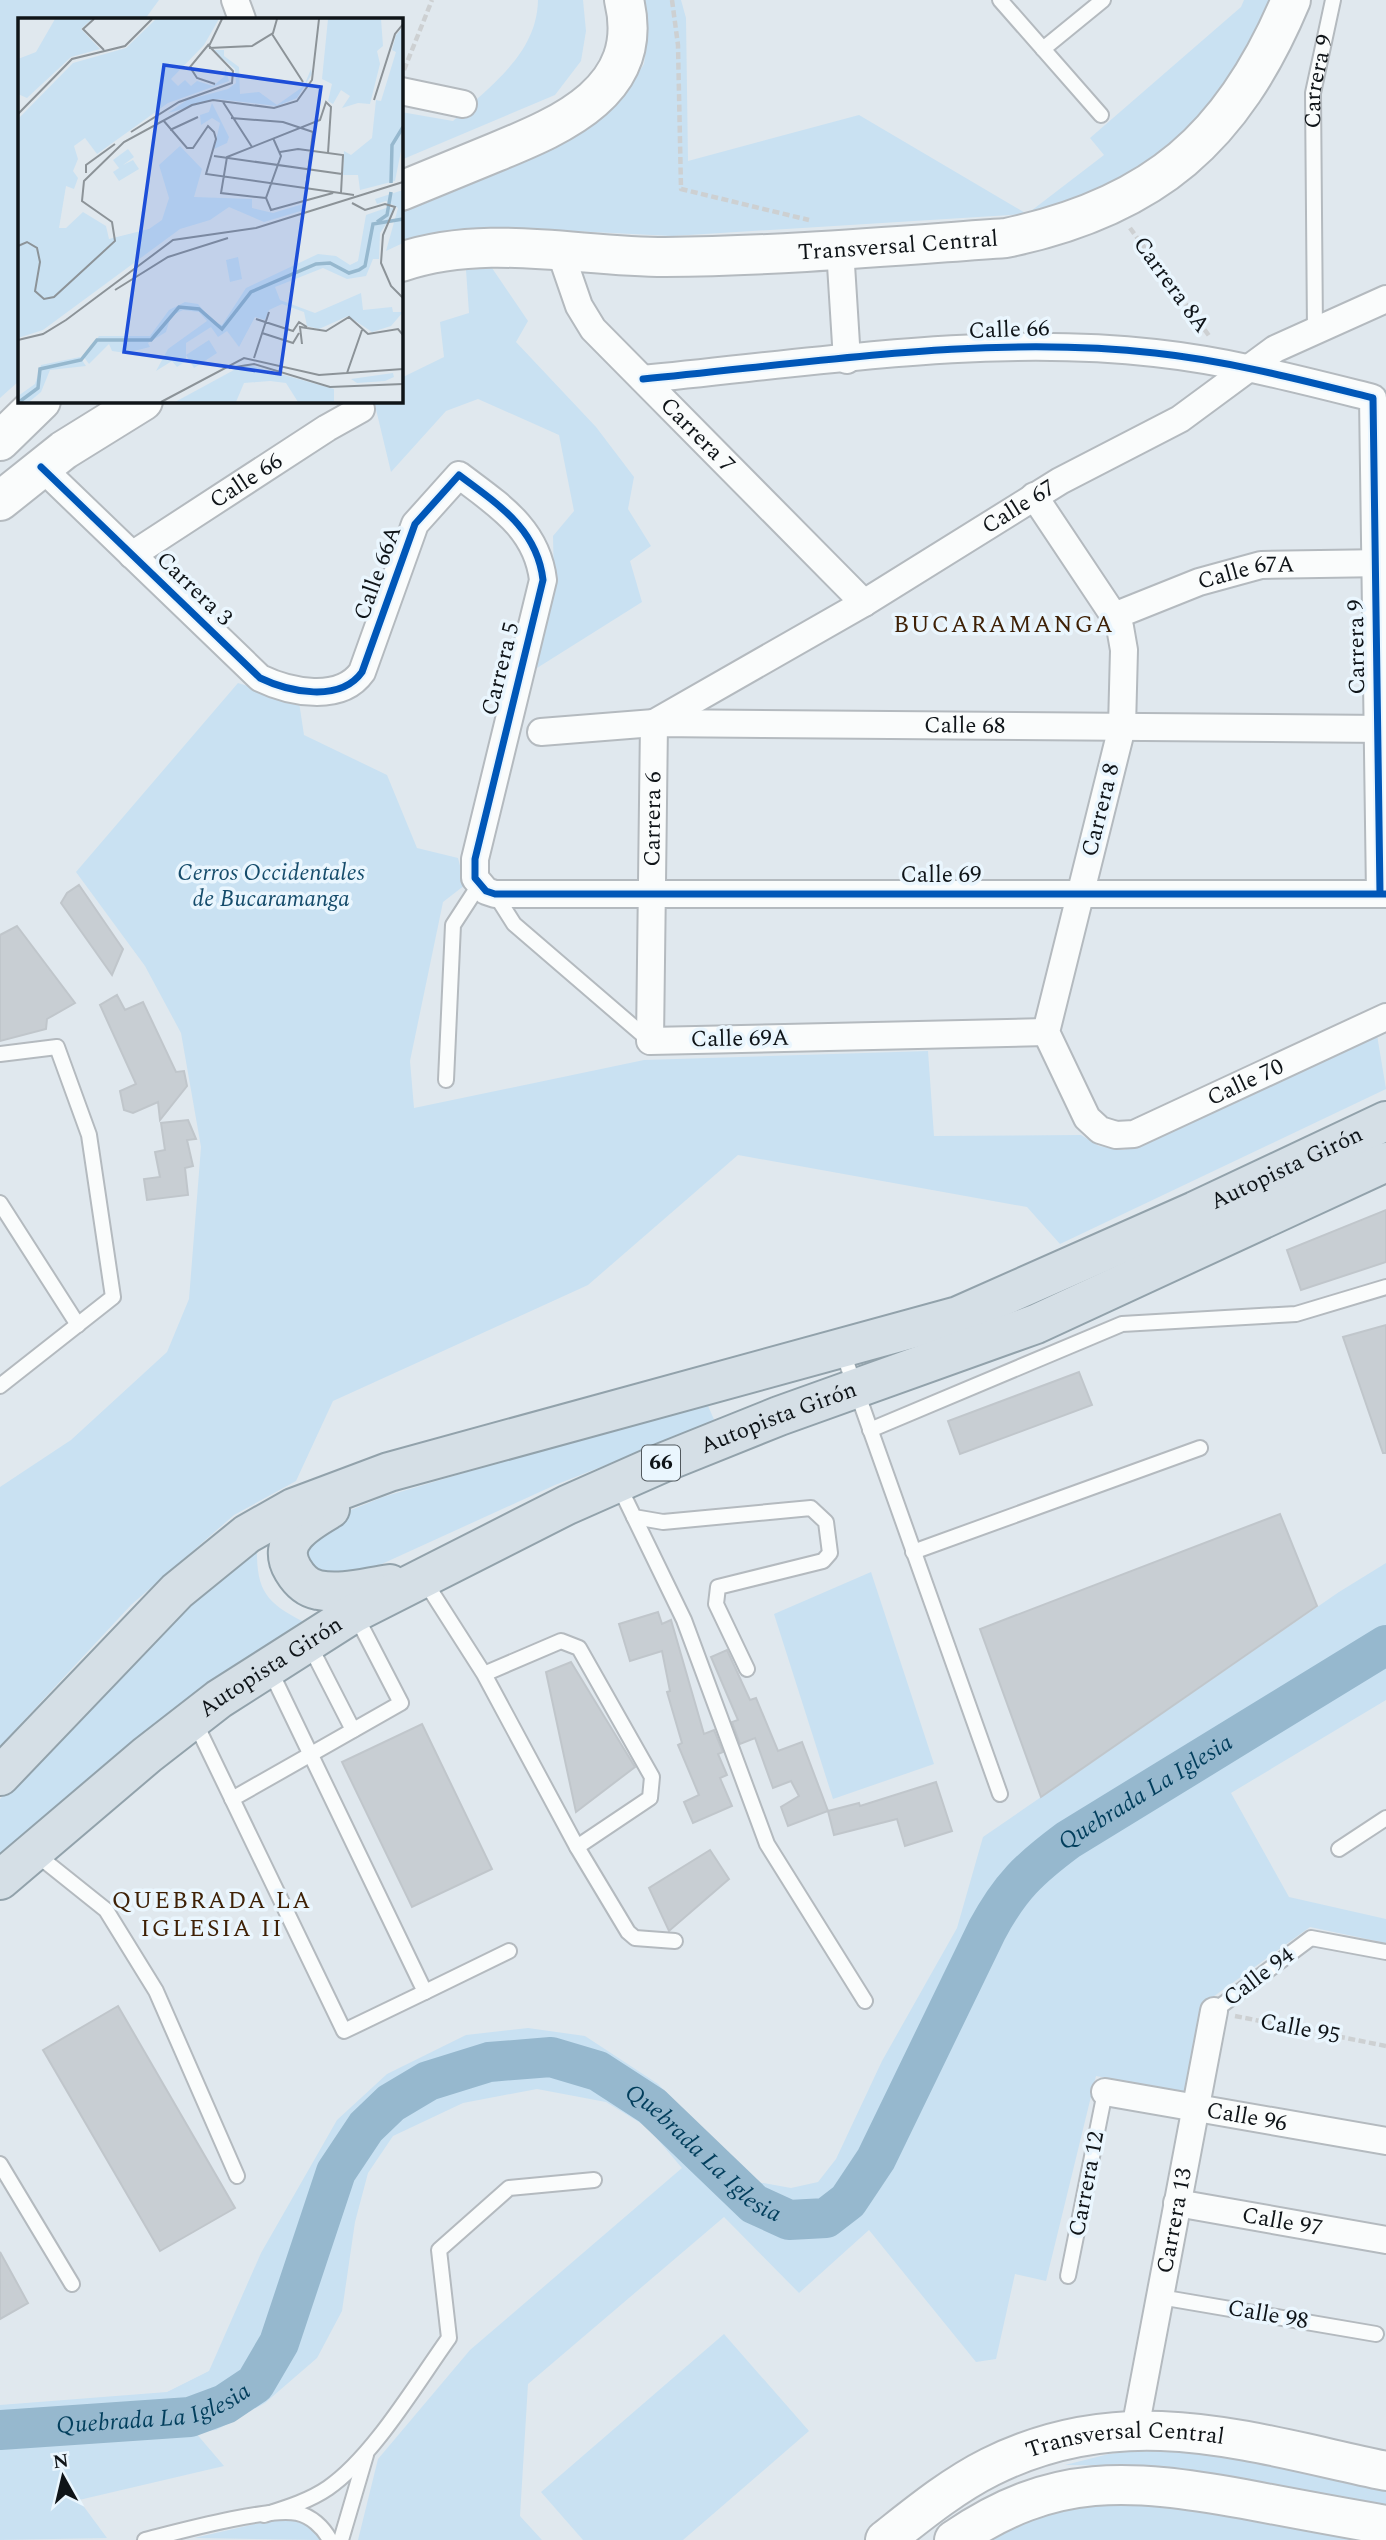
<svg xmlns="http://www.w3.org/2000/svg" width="1386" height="2540" font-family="Spectral,serif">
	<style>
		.green { fill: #c9e1f2 }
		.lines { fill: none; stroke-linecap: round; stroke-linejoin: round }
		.river { stroke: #96b8ce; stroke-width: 40 }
		.building { fill: #c8ced3; stroke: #c0c6cb; stroke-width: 2 }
		.service-casing { stroke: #b4babf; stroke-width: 18 }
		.minor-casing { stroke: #b4babf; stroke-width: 30 }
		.secondary-casing { stroke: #b4babf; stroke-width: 42 }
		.trunk-casing { stroke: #92a2ab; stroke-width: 42 }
		.path { stroke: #cdd0d2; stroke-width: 4.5; stroke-dasharray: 7 3.5; stroke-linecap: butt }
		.service { stroke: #fafcfc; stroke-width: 14 }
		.minor { stroke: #fafcfc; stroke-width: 26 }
		.secondary { stroke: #fafcfc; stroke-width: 38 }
		.trunk { stroke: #d5dfe6; stroke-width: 38 }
		.cycleway-casing { stroke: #eaf6fe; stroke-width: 11 }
		.cycleway { stroke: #0057b8; stroke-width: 7 }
		.labels { text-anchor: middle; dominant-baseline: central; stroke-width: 7; stroke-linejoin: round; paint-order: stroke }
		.shield { fill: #eaf6fe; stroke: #51585d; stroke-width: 2 }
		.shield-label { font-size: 21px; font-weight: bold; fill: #0f1418 }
		.street-label { font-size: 23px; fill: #0f1418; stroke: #eaf6fe }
		.park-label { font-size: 23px; font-style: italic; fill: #164c6b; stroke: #eaf6fe }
		.neighbourhood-label { font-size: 24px; letter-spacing: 2px; fill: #3f2106; stroke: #eaf6fe }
		.water-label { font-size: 24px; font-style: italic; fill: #023e5c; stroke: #eaf6fe }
		.inset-river { fill: none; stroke: #96b8ce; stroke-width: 3.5 }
		.inset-road { fill: none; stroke: #8c9398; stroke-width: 2 }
		.view { fill: #1d4ed8; fill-opacity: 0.15; stroke: #1d4ed8; stroke-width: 3.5 }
		.inset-edge { fill: none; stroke: #0f1418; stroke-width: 3.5 }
	</style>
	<rect width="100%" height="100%" fill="#e0e8ee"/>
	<path class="green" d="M0,0H159L145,19H19V381L0,398Z
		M538,0H583L586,31L581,61L555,95L401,160V112L453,121C489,86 537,55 538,0Z
		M645,0H681L686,18L688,161L859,115L1027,214L1104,155L1090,138L1241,7L1244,0H1274L1235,73L1193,124L1124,179L1073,204L1027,214L672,236L513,228L428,239L401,247V210L584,131L617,105L644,64L648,33Z
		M492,268L528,321L516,342L596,427L634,477L628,509L651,546L630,561L642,602L537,668L554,581L553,536L574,511L559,435L478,399L446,411L391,472L374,401H401V378L444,357L440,322L469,313L466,270Z
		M238,683L299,702L304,735L387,775L417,848L458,858L465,885L443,902L410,1061L414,1108L644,1060L928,1051L934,1136L1081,1135L1099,1146L1124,1150L1377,1035L1386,1089L1060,1244L1027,1207L738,1155L588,1285L333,1401L296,1481L234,1515L131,1605L0,1746V1487L71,1440L167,1352L189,1299L201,1147L181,1033L145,966L76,872Z
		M706,1401L715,1422L555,1485L373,1568L335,1577L311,1567L305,1553V1539L341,1514L383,1497Z
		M257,1544C256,1589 264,1602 304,1622L223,1674L127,1747L0,1858V1799L157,1630Z
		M1386,1563V1700L1231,1793L1289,1897L1386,1919V1943L1310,1927L1206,2002L1189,2093L1096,2076L1046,2281L1015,2274L996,2359L976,2362L869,2230L799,2293L724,2217L528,2384L520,2516L542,2540H358L378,2459L470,2350L682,2168L647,2127L606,2102L537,2089L463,2103L393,2136L368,2173L355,2222L342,2311L317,2358L265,2403L216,2430L195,2432L224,2466L79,2500L107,2538L0,2540V2405L167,2392L209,2371L261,2253L337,2120L387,2074L466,2035L528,2028L585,2036L658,2084L752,2181L791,2188L818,2182L836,2159L882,2061L957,1928L983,1837L1339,1592Z
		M871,1572L934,1764L833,1799L774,1614Z
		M724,2334L809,2431L683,2540H583L541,2492Z
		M1171,2446L1386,2484V2512L1156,2466L1065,2465L1109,2454Z
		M1129,2496L1386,2540H977L1004,2522Z
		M292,2519L309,2524L320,2540L194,2538L272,2520Z"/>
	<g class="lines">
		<path class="river" id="s1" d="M0,2430L190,2417L225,2404L255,2384L279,2343L336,2172L366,2127L391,2103L428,2081L489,2062L551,2057L598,2071L652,2106L754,2204L789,2220L826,2218L848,2201L876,2159L987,1930C1010,1887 1029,1869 1068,1840L1386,1645"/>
	</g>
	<path class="building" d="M79,885L123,949L112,975L61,903L67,893Z
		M17,926L75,1003L47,1019L46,1029L0,1041V935Z
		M117,995L125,1010L143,1002L176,1072L184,1071L187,1086L160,1120L158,1102L133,1113L124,1110L120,1091L136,1084L100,1005Z
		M188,1120L196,1139L187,1140L193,1166L185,1168L188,1195L147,1200L144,1179L160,1177L155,1152L165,1150L161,1123Z
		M1386,1210V1262L1301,1290L1287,1250Z
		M1386,1325V1453H1383L1343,1337Z
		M1079,1372L1092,1405L960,1454L948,1421Z
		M1280,1514L1317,1606L1041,1797L980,1629Z
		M658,1612L662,1624L671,1620L704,1734L714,1730L723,1752L718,1754L727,1775L720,1778L732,1806L693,1823L684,1802L699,1795L678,1745L682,1743L667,1692L670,1691L662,1651L630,1661L619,1624Z
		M727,1650L750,1700L756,1698L778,1751L802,1742L828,1811L788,1826L781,1807L799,1796L791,1781L773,1788L755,1738L740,1744L732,1722L738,1720L711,1657Z
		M571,1662L635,1767L576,1812L546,1672Z
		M422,1724L492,1869L412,1907L342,1762Z
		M936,1782L952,1831L905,1846L897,1819L834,1835L828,1811L859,1803L860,1806Z
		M710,1850L729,1879L669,1931L649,1888Z
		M118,2006L235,2208L160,2251L43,2050Z
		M0,2252L28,2303L0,2319Z"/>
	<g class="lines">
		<defs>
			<g id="service">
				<path d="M1000,0L1101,115"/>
				<path d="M1043,49L1103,0"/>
				<path id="s2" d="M1315,331L1313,93L1333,0"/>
				<path d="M495,894L514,924L650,1041"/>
				<path d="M0,1054L57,1047L89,1135L113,1297L0,1386"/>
				<path d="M446,1080L453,925L479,885"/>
				<path d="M0,1203L78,1325"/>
				<path d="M842,1350L1000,1794"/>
				<path d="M870,1430L1122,1324L1296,1314L1386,1287"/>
				<path d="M618,1484L634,1517L663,1522L811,1508L826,1522L830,1553L823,1561L718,1587L716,1604L747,1669"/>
				<path d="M634,1517L684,1620L767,1844L865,2001"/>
				<path d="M913,1552L1200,1448"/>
				<path d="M424,1580L484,1674L577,1847L650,1798L652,1777L579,1648L561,1641L484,1674"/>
				<path d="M309,1644L353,1730"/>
				<path d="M194,1720L344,2031L425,1992L269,1668"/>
				<path d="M232,1799L401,1703L356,1616"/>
				<path d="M577,1847L628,1932L635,1938L675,1941"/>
				<path d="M1339,1849L1386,1818"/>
				<path d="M36,1854L106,1910L156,1991L237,2176"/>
				<path d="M425,1992L509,1951"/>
				<path d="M1214,2011L1311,1938L1386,1952"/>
				<path d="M0,2164L72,2284"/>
				<path d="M1068,2276L1105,2092"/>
				<path d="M1160,2297L1376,2334"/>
				<path d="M264,2515C286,2508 309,2501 328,2488C373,2457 416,2384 449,2338L439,2250L509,2188L594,2180"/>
				<path d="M145,2540C177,2532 268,2507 297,2513C311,2516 323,2527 330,2540"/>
				<path d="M341,2540L366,2455"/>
			</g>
			<g id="minor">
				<path d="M235,0L242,19"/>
				<path d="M401,91L463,104"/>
				<path d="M840,249L847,360"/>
				<path id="s3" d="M560,251L579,306L593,329L864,603"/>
				<path d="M643,379C811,363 986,334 1155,353C1229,361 1301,380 1373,398L1380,894"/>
				<path d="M41,467L260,678C289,692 340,703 362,672L415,524L459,475C497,504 537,528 543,580L475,859V878L486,891L495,894H1386"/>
				<path id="s4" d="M1034,496L1114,616L1120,627L1124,650L1122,727L1046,1032L1087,1118L1100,1130L1116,1135L1134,1134L1386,1017"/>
				<path id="s5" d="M132,555L327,428L361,409"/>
				<path id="s6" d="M1114,616L1199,582L1261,565L1386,563"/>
				<path id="s7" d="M541,732L654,723L1386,729"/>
				<path id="s8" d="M1046,1032L650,1041L654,723L864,603L1060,481L1180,419L1275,349L1386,299"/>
				<path id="s9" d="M1105,2092L1386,2141"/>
				<path id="s10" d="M1177,2203L1386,2240"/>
				<path id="s11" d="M1135,2429L1214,2011"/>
			</g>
			<g id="secondary">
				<path d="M401,191C432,178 464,165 496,152C562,125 646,90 624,0"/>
				<path id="s12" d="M401,262C487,233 577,257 665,257C779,256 893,246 1006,238C1154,207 1233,138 1291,0"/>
				<path d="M0,441L41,401"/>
				<path d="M0,501L64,450L143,401"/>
				<path id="s13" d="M885,2540C918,2514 952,2486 990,2467C1126,2399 1248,2442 1386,2471"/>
				<path d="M954,2540C1054,2471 1130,2479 1244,2499C1291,2508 1339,2517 1386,2525"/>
			</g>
			<g id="trunk">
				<path d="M330,1509C308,1522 275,1540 293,1570C299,1580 307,1588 318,1590C341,1595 367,1587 390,1584"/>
				<path id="s14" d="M0,1776L177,1591L247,1534L293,1508L389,1472L958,1316L1195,1211L1386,1121"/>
				<path id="s15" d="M0,1880L147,1755L219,1699L354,1613L567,1505L662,1463L779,1416L1036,1324L1386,1162"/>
			</g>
		</defs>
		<use href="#service" class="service-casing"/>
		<use href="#minor" class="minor-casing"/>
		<use href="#secondary" class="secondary-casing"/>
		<use href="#trunk" class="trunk-casing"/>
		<path class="path" d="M672,0L678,45L681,189L809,220
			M404,70L432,0
			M1130,228L1210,337
			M1235,2016L1386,2046"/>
		<use href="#service" class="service"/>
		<use href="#minor" class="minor"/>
		<use href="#secondary" class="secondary"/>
		<use href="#trunk" class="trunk"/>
		<defs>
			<path id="cycleway" d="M643,379C811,363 986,334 1155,353C1229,361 1301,380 1373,398L1380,894
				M41,467L260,678C289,692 340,703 362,672L415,524L459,475C497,504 537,528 543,580L475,859V878L486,891L495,894H1386"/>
		</defs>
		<use href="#cycleway" class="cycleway-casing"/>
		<use href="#cycleway" class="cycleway"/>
	</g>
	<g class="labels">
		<rect class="shield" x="642" y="1445.5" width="38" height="35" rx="5"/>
		<g class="shield-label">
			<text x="661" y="1463">66</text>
		</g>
		<g class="street-label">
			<text stroke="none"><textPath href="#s2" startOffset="250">Carrera 9</textPath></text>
			<text stroke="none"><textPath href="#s12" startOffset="499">Transversal Central</textPath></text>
			<text transform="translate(1171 285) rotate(54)">Carrera 8A</text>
			<text transform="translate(1009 330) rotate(-2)">Calle 66</text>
			<text stroke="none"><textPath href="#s3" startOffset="234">Carrera 7</textPath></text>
			<text stroke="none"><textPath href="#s5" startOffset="136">Calle 66</textPath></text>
			<text stroke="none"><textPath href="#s8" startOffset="1138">Calle 67</textPath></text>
			<text transform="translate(378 573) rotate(-70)">Calle 66A</text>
			<text stroke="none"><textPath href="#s6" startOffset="140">Calle 67A</textPath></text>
			<text transform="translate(194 589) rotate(44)">Carrera 3</text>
			<text transform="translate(1357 647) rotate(-91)">Carrera 9</text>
			<text transform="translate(501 669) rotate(-76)">Carrera 5</text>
			<text stroke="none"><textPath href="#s7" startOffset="424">Calle 68</textPath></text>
			<text transform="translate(1101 810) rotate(-76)">Carrera 8</text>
			<text stroke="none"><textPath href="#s8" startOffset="618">Carrera 6</textPath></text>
			<text x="941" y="875">Calle 69</text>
			<text transform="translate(740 1039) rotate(-1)">Calle 69A</text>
			<text stroke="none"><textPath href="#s4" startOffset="842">Calle 70</textPath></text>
			<text stroke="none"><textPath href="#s14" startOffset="1452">Autopista Girón</textPath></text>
			<text stroke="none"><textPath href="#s15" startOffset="912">Autopista Girón</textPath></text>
			<text stroke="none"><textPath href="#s15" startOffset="345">Autopista Girón</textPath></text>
			<text transform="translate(1259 1977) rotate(-37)">Calle 94</text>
			<text transform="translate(1300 2029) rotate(11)">Calle 95</text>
			<text stroke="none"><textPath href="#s9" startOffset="144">Calle 96</textPath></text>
			<text transform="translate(1087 2184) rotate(-79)">Carrera 12</text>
			<text stroke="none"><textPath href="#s11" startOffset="212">Carrera 13</textPath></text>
			<text stroke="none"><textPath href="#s10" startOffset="107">Calle 97</textPath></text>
			<text transform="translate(1268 2315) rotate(10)">Calle 98</text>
			<text stroke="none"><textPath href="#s13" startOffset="268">Transversal Central</textPath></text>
		</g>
		<g class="park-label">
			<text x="271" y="873">Cerros Occidentales<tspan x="271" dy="26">de Bucaramanga</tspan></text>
		</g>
		<g class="neighbourhood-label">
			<text x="1004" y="625">BUCARAMANGA</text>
			<text x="212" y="1901">QUEBRADA LA<tspan x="212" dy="28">IGLESIA II</tspan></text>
		</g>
		<g class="water-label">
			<text stroke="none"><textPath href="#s1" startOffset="1626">Quebrada La Iglesia</textPath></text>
			<text stroke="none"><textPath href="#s1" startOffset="933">Quebrada La Iglesia</textPath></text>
			<text stroke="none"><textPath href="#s1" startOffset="156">Quebrada La Iglesia</textPath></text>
		</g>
	</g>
	<g transform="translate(18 18)">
		<rect width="385" height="385" fill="#e0e8ee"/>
		<path d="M37,1H74L63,11L82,31L53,39L9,80L0,76V41L18,34ZM138,1H201L186,27L153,61L160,68L167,62L173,68L179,63L195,68L207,58V49L211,63L150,85L79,136L67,120L56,128L60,141L55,153L60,160L56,171L48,168L41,210H48L65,194L88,208L91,221L131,211L144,202L151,180L141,147L162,128L184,151L176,179L234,181V190L255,195L285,186L286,192L246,204L211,189L192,202L162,211L25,312L0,320V101L55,45L108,30ZM310,1H363L365,28L359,33L362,46L352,86L340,85L324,90L332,78L323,72L315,86L310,83L314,66L304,61ZM385,9V123L377,163L342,172L340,157H325L326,133L333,137L354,120L358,82L363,83L378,34L374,32L378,17ZM194,32H206V38L221,49L222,76L241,74L259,87L286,68L293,51L294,56L279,80L259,88L200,81L150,95L169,82L210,71L218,65L217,51ZM194,85L211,119L209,125L196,131L202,105L194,100L183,107L182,97L191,94ZM110,131L116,139L105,147L115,142L121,151L101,163L95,154L101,150L95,142ZM385,172V225L368,233L380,190L368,183L359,186L357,181ZM368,190H375V196L362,215L361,241H355L348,258L329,261L305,250L257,269L262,282L297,295L343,275L345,292L374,289L375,294H385L373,308L354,314L330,298L301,311L289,308L286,294L264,286L251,292L247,302L237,299L221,329L209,313L200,319L193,309L168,325V343L159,349L154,343L138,353L150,331L189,303L181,294L165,292L153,298L148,314L130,325L132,329L108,335L94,333L91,326L71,346L65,338L81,318H132L151,292L167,284L180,286L196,305L204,307L228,270L300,236L318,238L332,247L340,243L348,197ZM220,239L224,261L212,264L208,242ZM191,322L199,335L176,350L168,337ZM62,339L68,348L32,352L23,374L11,384H0V378L17,366L23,347ZM227,346L316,371V384H280L268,365L252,363L226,365L218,384H157ZM375,355L376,359L367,363L339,365L333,361Z" fill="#c9e1f2"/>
		<path class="inset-river" d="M373,165L374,127L385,109M359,204L369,197L373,174M1,384L20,370L22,351L63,342L79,322H133L161,289L181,291L204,311L233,274L298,246L312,245L331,255L341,252L347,248L355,206L385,201"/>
		<path class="inset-road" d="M76,1L65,11L86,32M254,16L285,64M191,26L172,49L179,60L197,66M191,30L234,28L255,15L259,1M356,82L377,16L385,6M205,84L234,129M0,96L54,41L107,28L134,1M213,100L265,104L295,114L288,170M145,102L169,130H175L190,108L196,114L198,121L188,156L336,177M152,112L180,99M113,114L161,84L214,65L215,53L191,28L204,1M255,120L263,138L248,180L253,192L315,175M262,134L280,131L325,137L323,175M196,138L324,156M68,155V147L97,126M248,180L203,175L209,139L302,102L308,84L313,89L310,135M334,185L347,192L367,186L377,189L365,217L363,245L373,268L385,280M0,228L9,224L19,230L22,244L17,273L26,281L36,279L97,223L94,204L64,183L66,163L106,124L174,87L195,82L256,90L279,83L294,62L301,1M97,272L150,239L210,220M238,301L275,313L281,304L289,309M244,315L275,325L281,315M0,322L25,316L48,302L155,222L238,210L385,164M284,326L282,309L308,313L331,299L350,316L380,311L385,317M236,340L251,294M211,350L236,346L312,369L385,366M329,355L344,312M143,384L226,340L301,357L385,351"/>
		<path class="view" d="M146,47L303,69L262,356L106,334Z"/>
		<rect width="385" height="385" class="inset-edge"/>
	</g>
	<g transform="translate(63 2477) rotate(352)" stroke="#eaf6fe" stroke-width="5" paint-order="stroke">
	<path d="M0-5L12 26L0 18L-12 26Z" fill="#0f1418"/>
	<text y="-10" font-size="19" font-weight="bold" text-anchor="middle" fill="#0f1418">N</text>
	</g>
</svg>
